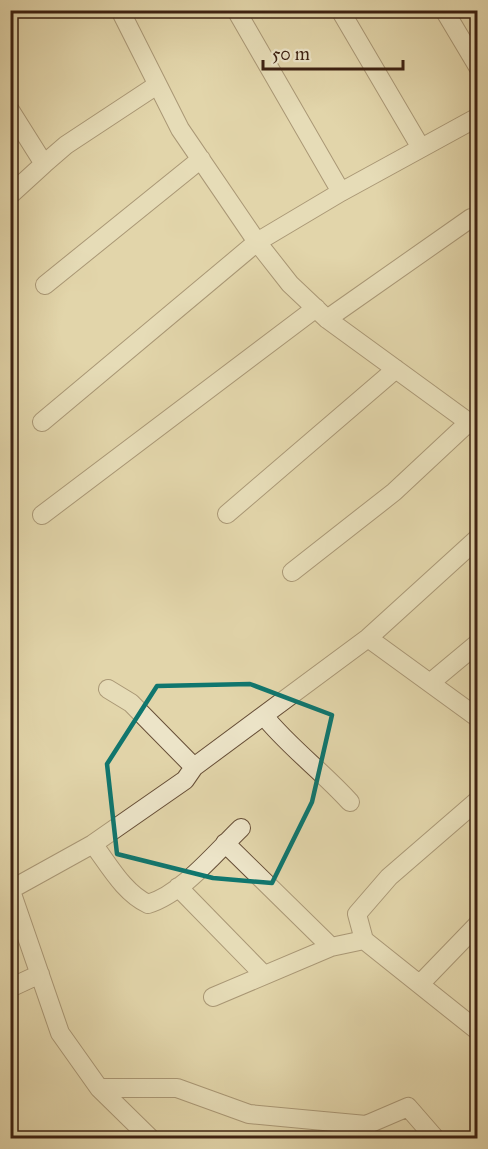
<svg xmlns="http://www.w3.org/2000/svg" width="488" height="1149" font-family="'IM FELL Great Primer',serif">
	<style>
		.lines { fill: none; stroke-linecap: round; stroke-linejoin: round }
		.street-casing { stroke: #664e37; stroke-width: 20 }
		.street { stroke: #ece4c8; stroke-width: 18 }
		.marked { fill: none; stroke: #0f766e; stroke-width: 4.5; stroke-linejoin: round }
	</style>
	<rect width="100%" height="100%" fill="#e2d5aa"/>
	<filter id="stains"><feTurbulence type="fractalNoise" baseFrequency=".00333" numOctaves="4"/><feColorMatrix values="0 0 0 0 .2 0 0 0 0 .09 0 0 0 0 .02 0 0 0 .5 -.17"/></filter>
	<radialGradient id="worn" r=".72"><stop offset=".6" stop-color="#630" stop-opacity="0"/><stop offset="1" stop-color="#630" stop-opacity=".3"/></radialGradient>
	<g class="lines">
		<defs>
			<path id="street" d="M120,10L180,129L257,242L290,284L327,319L478,429
				M236,10L341,192
				M340,10L421,148
				M444,10L478,67
				M10,110L44,164L66,145L157,85
				M10,195L44,164
				M45,285L201,159
				M327,319L471,218
				M42,422L257,242L341,192L478,117
				M227,514L396,369
				M42,515L316,308
				M292,572L394,492L469,422
				M368,638L478,718
				M430,683L478,643
				M108,689L131,703L194,767
				M264,716C290,748 322,771 350,802
				M478,800L389,877L357,914L364,940L478,1031
				M225,843L331,947
				M93,844C109,865 124,893 148,904C182,894 216,852 241,828
				M178,887L264,975
				M10,890L93,844L185,780L194,767L368,638L478,538
				M11,891L60,1033L99,1088L150,1138
				M420,984L478,924
				M10,988L40,974
				M213,997L331,947L364,940
				M99,1088H177L249,1114L366,1125L408,1107L435,1138"/>
		</defs>
		<use href="#street" class="street-casing"/>
		<use href="#street" class="street"/>
	</g>
	<path d="M0 0H488V1149H0ZM250,684L332,715L312,802L272,883L213,878L117,854L107,764L157,686Z" fill="#e2d5aa" fill-opacity=".55" fill-rule="evenodd"/>
	<path class="marked" d="M250,684L332,715L312,802L272,883L213,878L117,854L107,764L157,686Z"/>
	<rect width="488" height="1149" fill="none" stroke="#e2d5aa" stroke-width="36"/>
	<rect x="12" y="12" width="464" height="1125" fill="none" stroke="#3d2111" stroke-width="3"/>
	<rect x="18" y="18" width="452" height="1113" fill="none" stroke="#3d2111" stroke-width="1.5"/>
	<path d="M263 60v9h140v-9" fill="none" stroke="#3d2111" stroke-width="3"/>
	<text x="272" y="60" font-size="18" fill="#3d2111" stroke="#ece4c8" stroke-width="4.5" paint-order="stroke">50 m</text>
	<rect width="100%" height="100%" filter="url(#stains)"/>
	<rect width="100%" height="100%" fill="url(#worn)"/>
</svg>
